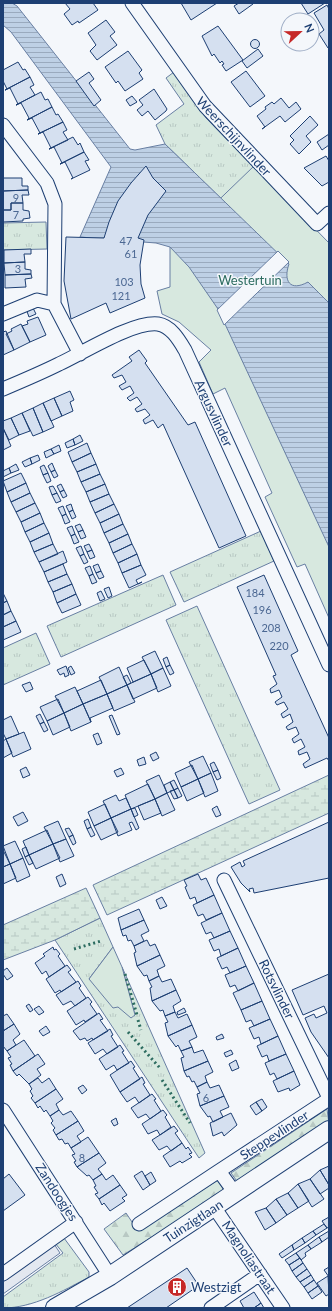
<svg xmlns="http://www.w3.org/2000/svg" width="332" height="1311" font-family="Lato,sans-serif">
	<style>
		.grass { fill: url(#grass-tufts); stroke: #687fa3 }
		.forest { fill: url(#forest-firs); stroke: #687fa3 }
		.wetland { fill: url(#wetland-marsh); stroke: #687fa3 }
		.park { fill: #d7e8df; stroke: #687fa3 }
		.parking { fill: #e3e8f0; stroke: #687fa3 }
		.water { fill: url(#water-rules); stroke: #687fa3 }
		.pier { fill: #f4f7fb; stroke: #687fa3 }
		.building { fill: #d5e0f0; stroke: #1d3f73 }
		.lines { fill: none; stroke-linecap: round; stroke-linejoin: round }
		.street-casing { stroke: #1d3f73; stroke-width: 15 }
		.secondary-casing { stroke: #1d3f73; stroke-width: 20 }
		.street { stroke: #f4f7fb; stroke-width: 13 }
		.secondary { stroke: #f4f7fb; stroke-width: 18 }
		.hedge { stroke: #2c6c60; stroke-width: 3; stroke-dasharray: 2 3; stroke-linecap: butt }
		.labels { text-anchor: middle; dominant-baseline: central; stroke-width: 3; stroke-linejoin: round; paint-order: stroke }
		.number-label { font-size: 11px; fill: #4b6792 }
		.street-label { font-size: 13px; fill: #1d3f73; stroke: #f4f7fb }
		.park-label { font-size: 13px; fill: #2c6c60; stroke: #f4f7fb }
		.poi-label { font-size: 13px; fill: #1d3f73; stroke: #f4f7fb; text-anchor: start }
	</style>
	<defs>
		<pattern id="grass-tufts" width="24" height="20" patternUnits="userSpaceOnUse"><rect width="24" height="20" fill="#d7e8df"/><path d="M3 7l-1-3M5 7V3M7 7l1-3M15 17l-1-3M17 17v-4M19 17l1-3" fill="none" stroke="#b8c8c3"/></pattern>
		<pattern id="forest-firs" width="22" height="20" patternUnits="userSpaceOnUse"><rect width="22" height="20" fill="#d7e8df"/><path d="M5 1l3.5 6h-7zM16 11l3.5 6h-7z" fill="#b8c8c3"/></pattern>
		<pattern id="wetland-marsh" width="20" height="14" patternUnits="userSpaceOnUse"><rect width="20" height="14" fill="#d7e8df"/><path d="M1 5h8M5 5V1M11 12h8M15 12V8" fill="none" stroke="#b8c8c3"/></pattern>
		<pattern id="water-rules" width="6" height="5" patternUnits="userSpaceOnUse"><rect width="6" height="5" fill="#bed0e5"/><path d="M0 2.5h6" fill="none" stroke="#9aaabe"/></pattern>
	</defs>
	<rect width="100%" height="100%" fill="#f4f7fb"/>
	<path class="grass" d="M174,72L206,118L299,213L277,253L165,144L156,125L184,104L166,78Z
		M46,222L47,249L3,250V223Z
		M261,531L274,561L184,602L170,572Z
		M163,575L176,605L61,657L47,626Z
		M197,606L280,790L249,804L166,620Z
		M36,633L50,664L3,685V648Z
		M100,918L113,947L89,979L118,1007L135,1015L122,967L205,1153L199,1158L55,940Z
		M64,1238L89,1272V1277C63,1291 33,1308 3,1308V1297L63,1253L55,1243Z"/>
	<path class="forest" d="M327,1109L329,1124L239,1184L231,1173Z
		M218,1180L225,1192L123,1255L104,1229L126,1213L138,1231Z"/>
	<path class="wetland" d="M329,775V813L107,915L93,885Z
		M86,888L100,918L55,940L3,960V925Z"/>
	<path class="park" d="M254,166L329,243V618L305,564L297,567L265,497L272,493L225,388L213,394L199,362L211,350L179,322L162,314L157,291L170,287V247Z
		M113,947L122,967L135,1015L131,1018L118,1007L113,1008L89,979Z"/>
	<path class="parking" d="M54,1244L60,1253L3,1294V1282Z"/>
	<path class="water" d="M3,3H12L17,6L130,149L135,150L165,144L289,264C283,281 290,292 308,282L329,303V547L218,309L189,267L170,247L156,243L80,237L111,167L11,32L3,25Z"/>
	<path class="pier" d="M278,251L289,262L224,325L217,310Z"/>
	<path class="building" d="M65,3H93L98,10L79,23L78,21L72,25L64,14L70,9Z
		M181,3H217L191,20Z
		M239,3H253V4L239,14L234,6Z
		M301,3H325L308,14Z
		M327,5L329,9V47L328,48L319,34L324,30L314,13Z
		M106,20L115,32L110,36L117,45L97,60L90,51L96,45L88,33Z
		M218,26L243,60L226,71L222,65L224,64L222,61L220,63L214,54L212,56L202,36Z
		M250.5 44a4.5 4.5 0 1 1 9 0a4.5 4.5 0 1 1-9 0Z
		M258,49L263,56L247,68L242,61Z
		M128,51L142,70L139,73L143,79L125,91L118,81L116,83L105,67Z
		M18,62L23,70L25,69L30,77L5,90L7,89L3,81V70Z
		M246,71L265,96L250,107L231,82Z
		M89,72L94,79L89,83L101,100L94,106L76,81Z
		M30,77L34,85L30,87L35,95L16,105L18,104L10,88L5,90Z
		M154,89L167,109L166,111L155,120L148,111L142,116L137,110L143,105L139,100Z
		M41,92L45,100L48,99L52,107L27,120L29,118L21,103L16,105Z
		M132,96L137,102L130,106L126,100Z
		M281,98L289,108L296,102L301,109L285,122L280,116L262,129L265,127L257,116L266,109L265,107L272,102L274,104Z
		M52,107L56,115L58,114L63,122L38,134L40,133L32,118L27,120Z
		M310,116L318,125L306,136L311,142L299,154L290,144L294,140L290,136Z
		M63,122L67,130L63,132L68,140L49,149L51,148L43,132L38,134Z
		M329,134V145L322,150L317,142Z
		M73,137L78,145L80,143L84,152L60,164L62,163L54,147L49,149Z
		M84,152L89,160L85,161L90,170L71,179L73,178L65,162L60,164Z
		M326,156L329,161V182L322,186L304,168Z
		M146,166L153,178L166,191L148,215L138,238L144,240L140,265L141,284L145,298L110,313L106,303L71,319L64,281L66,237L104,238L109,222L118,201L131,183Z
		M3,178H22V186H28V190L3,191Z
		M28,190L29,195H22L23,203H11V210H3V191Z
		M11,203H23V210L29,211L30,218L23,219V221L3,222V210H11Z
		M31,249V254H24L25,262L4,263V250Z
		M25,262V269L31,270V274L5,275L4,263Z
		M31,274L32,278L25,279L26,287L5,288V275Z
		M31,304L36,314L29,317L25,306Z
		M38,317L46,335L30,342L22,326L28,324L27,321Z
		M21,324L30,342L14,350L6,334L12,331L11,329Z
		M6,331L14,350L3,355V332Z
		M139,350L147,361L145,363L188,425L195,422L246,536L219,548L163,424L158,428L153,420L145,424L143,420L150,415L145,409L137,412L135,409L142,404L137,397L130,401L127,398L134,393L130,386L122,390L119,386L126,382L122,375L114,378L112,375L132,361L129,357Z
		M70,391L74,400L70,402L73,411L62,416L54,398Z
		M54,398L62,416L51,421L43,403Z
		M43,403L54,427L43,432L33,408Z
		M33,408L43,432L33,436L22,413Z
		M22,413L30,431L19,435L11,418Z
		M11,418L19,435L9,440L3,428V421Z
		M3,428L11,446L3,450Z
		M80,435L83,441L75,445L73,439Z
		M73,439L75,445L67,448L65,443Z
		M87,443L91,453L72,462L68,452Z
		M59,445L61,451L54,454L51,449Z
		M51,449L54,454L46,458L44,452Z
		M91,453L96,464L77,472L72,462Z
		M38,455L40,460L32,464L30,458Z
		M30,458L32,464L25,467L22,462Z
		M52,463L55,470L51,472L48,466Z
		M16,464L19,470L11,473L9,468Z
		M96,464L100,474L81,482L77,472Z
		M44,465L48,473L43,475L40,467Z
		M9,468L11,473L3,477V471Z
		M55,470L58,476L54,478L51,472Z
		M21,473L26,483L7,492L3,481Z
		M48,473L51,481L47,483L43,475Z
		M100,474L105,484L86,492L81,482Z
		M26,483L30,493L11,502L7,492Z
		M61,484L64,490L60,492L57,486Z
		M105,484L109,494L90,502L86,492Z
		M53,486L57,493L52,495L49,487Z
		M64,490L67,496L63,498L60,492Z
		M30,493L35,503L16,512L11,502Z
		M57,493L61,501L56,503L52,495Z
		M109,494L114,504L95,513L90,502Z
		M35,503L40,513L21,522L16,512Z
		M71,504L73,510L69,512L66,506Z
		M114,504L119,514L100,523L95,513Z
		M63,506L66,514L62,516L58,508Z
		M73,510L76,517L72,519L69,512Z
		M40,513L44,523L25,532L21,522Z
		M66,514L70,522L65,524L62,516Z
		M119,514L123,524L104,533L100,523Z
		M44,523L49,533L30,542L25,532Z
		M80,524L83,530L78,532L75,526Z
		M123,524L128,534L109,543L104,533Z
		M72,526L75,534L71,536L67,528Z
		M83,530L86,537L81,539L78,532Z
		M49,533L53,544L34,552L30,542Z
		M75,534L79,542L74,544L71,536Z
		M128,534L132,544L113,553L109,543Z
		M53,544L58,554L39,562L34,552Z
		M89,544L92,550L87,552L84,546Z
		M132,544L137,554L118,563L113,553Z
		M81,546L84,554L80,556L76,548Z
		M92,550L95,557L90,559L87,552Z
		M63,551L67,562L44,572L39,562Z
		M84,554L88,562L84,564L80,556Z
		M137,554L141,565L122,573L118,563Z
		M63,564L67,574L48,582L44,572Z
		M98,564L101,571L96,573L93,566Z
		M141,565L146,575L136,580L138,584L142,582L129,588L122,573Z
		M90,566L93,574L89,576L85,568Z
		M101,571L104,577L99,579L96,573Z
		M67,574L72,584L53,592L48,582Z
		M93,574L97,582L92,584L89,576Z
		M264,575L298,651L291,655L329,738V761L327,758L305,768L303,764L310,759L307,752L299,755L298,751L305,747L301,739L294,743L292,739L299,734L296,727L288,730L286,727L293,722L290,714L283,718L281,714L288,709L284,702L277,705L275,702L282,697L279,690L271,693L270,689L277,684L273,676L276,675L237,587Z
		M72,584L76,594L57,603L53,592Z
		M109,587L112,596L108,598L104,589Z
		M101,591L105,599L100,601L97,593Z
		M3,593L7,601L3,603Z
		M76,594L81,605L62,613L57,603Z
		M7,601L11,611L3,615V603Z
		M11,611L16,621L3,627V615Z
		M16,621L21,632L3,640V627Z
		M155,651L163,668L151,674L142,657Z
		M167,657L170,665L166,667L163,659Z
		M144,660L151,674L133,682L127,668Z
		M170,665L174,673L170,675L166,667Z
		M66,666L69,675L65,677L64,673L60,675L57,670Z
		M71,666L75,673L71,675L68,668Z
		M119,667L127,685L107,694L99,677Z
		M163,668L171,686L158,692L151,674Z
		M151,674L157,688L133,699L127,685Z
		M127,675L131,683L127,685L123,677Z
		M101,680L107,694L83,704L77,691Z
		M30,682L33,689L26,692L22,685Z
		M127,685L135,702L114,711L107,694Z
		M75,687L83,704L64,713L55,696Z
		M107,694L113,708L90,718L91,722L83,704Z
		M58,699L64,713L47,721L40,707Z
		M83,704L91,722L71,731L64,713Z
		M64,713L70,727L53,735L47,721Z
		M40,714L44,722L40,724L36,716Z
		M112,715L120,734L117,735L109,716Z
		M11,716L19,734L6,739L3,733V720Z
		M44,722L48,730L44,732L40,724Z
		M24,732L31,749L13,757L6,739Z
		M98,733L102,743L97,745L93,735Z
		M6,739L12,753L3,758V741Z
		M156,752L159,758L153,761L150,755Z
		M203,756L211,773L198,779L189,762Z
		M144,757L146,764L139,766L137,760Z
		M214,762L218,770L213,772L210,764Z
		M192,765L198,779L181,787L175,773Z
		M26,767L30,775L23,778L20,770Z
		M121,768L124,774L117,777L114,771Z
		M218,770L221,778L217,780L213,772Z
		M211,773L218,791L205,797L198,779Z
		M159,775L167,793L155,799L146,781Z
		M198,779L204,793L187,801L181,787Z
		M174,780L178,788L174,790L170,782Z
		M170,782L174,790L167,793L164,785Z
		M148,784L155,799L131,809L125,795Z
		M178,788L182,796L178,798L174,790Z
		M174,790L178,798L174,799L170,791Z
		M167,793L175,810L162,816L155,799Z
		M116,795L119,801L126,798L131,809L111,818L103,801Z
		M155,799L161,813L144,820L138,806Z
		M105,804L111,818L94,826L88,812Z
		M217,806L221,815L216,817L212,809Z
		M135,808L138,815L134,817L131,809Z
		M131,809L139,828L136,830L132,822L129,823L132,830L118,836L111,818Z
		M23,812L28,821L18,826L13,817Z
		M111,818L118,832L101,840L94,826Z
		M88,819L91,827L87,829L84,821Z
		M58,821L66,839L53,844L44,827Z
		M329,822V878L254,893L253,888L249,889L250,892L241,883L231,867L240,862L242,867L245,865L243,861Z
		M91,827L95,835L91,837L87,829Z
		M69,828L73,835L69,837L65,829Z
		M47,830L53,844L29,855L23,841Z
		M73,835L76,843L73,845L69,837Z
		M66,839L74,856L60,862L53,844Z
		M15,841L23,858L10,864L3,846Z
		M53,844L60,858L36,869L29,855Z
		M26,847L29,855L25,857L22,849Z
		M3,850L10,864L3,867Z
		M29,855L33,863L29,865L25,857Z
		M23,858L30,876L17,882L10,864Z
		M10,864L16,878L3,884V867Z
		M62,874L66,884L60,887L56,877Z
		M198,874L201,880L206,878L214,895L197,903L195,897L190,899L185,887L187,886L184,880Z
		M214,895L222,913L206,920L203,914L198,916L193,905Z
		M162,897L167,906L160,909L156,900Z
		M139,909L144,920L121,930L118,918Z
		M222,913L230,931L214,938L211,932L206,934L201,923Z
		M144,920L149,931L141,935L144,941L134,946L131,940L128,941L126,935L123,936L121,930Z
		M230,931L238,948L221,956L219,949L214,951L209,940Z
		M147,940L150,946L155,944L160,955L137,966L134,953L136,952L134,946Z
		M53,947L54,950L56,949L60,954L58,956L65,966L49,977L46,971L42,974L35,963L45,956L43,954Z
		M238,948L246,966L230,973L227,967L222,969L217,958Z
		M160,955L165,966L157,970L159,976L149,981L147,975L144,976L137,966Z
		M67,965L71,970L68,972L76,982L61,992L60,990L55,993L46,979Z
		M246,966L254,983L238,991L235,985L230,987L225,975Z
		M7,968L13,976L7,980L3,974V971Z
		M329,974V1058L311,1032L305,1018L314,1014L316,1018L327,1013L324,1006L303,1015L292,990Z
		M159,976L162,982L171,979L176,990L152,1001L150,988L152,987L149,981Z
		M78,981L81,986L79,988L86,998L75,1006L71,1001L63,1005L56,995Z
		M254,983L262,1001L241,1010L233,993Z
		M176,990L181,1001L173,1006L175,1012L165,1016L163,1010L160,1011L152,1001Z
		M88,997L92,1002L90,1004L97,1014L85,1022L84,1020L76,1025L67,1011Z
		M262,1001L270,1019L254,1026L251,1020L246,1022L241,1010Z
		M29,1004L33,1010L30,1012L26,1006Z
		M39,1006L44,1012L39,1015L34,1009Z
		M184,1008L186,1012L178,1015L177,1012Z
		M175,1012L178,1018L187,1014L192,1025L168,1036L165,1023L168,1022L165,1016Z
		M99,1013L103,1019L100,1020L108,1031L93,1040L92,1038L87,1041L85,1038L80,1040L73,1031Z
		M7,1014L14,1024L3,1031V1016Z
		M270,1019L278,1036L261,1044L259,1037L254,1039L249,1028Z
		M14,1024L20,1034L13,1040L16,1045L7,1051L3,1046V1031Z
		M192,1025L197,1037L189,1041L192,1047L181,1051L178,1045L176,1047L168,1036Z
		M46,1026L50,1032L43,1036L39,1031Z
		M110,1029L113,1035L111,1036L118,1047L107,1054L103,1049L95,1054L88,1043Z
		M222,1034L224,1038L217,1040L216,1037Z
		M278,1036L286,1054L269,1061L267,1055L262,1057L257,1046Z
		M24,1040L35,1056L13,1071L10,1065L12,1064L8,1058L11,1057L7,1051Z
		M120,1045L124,1051L122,1052L129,1063L117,1070L114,1065L106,1070L99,1059Z
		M192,1047L194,1053L203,1050L208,1061L184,1071L181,1058L184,1057L181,1051Z
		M231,1050L233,1054L226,1057L224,1053Z
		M38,1054L45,1064L37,1069L41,1075L29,1084L19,1074L17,1076L13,1071Z
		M286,1054L294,1071L277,1079L274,1073L270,1075L265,1063Z
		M236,1060L239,1068L232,1071L229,1064Z
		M131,1061L135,1067L133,1068L140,1079L120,1092L110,1075Z
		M208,1061L213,1072L205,1076L207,1082L197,1087L194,1081L192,1082L189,1076L187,1077L184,1071Z
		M294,1071L300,1085L290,1091L289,1088L278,1092L273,1081Z
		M142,1077L145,1083L143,1084L150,1095L139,1103L135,1097L127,1102L120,1092Z
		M38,1078L42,1083L49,1078L56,1089L35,1103L31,1098L33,1096L30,1091L32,1089L29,1084Z
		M207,1082L210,1088L219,1085L224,1096L200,1106L197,1094L200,1093L197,1087Z
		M83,1085L87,1090L82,1094L78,1088Z
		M56,1089L63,1099L56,1104L59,1110L50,1116L46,1110L44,1112L40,1106L38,1108L35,1103Z
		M152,1094L156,1099L154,1100L161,1111L150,1119L146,1114L138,1118L131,1108Z
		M224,1096L229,1107L220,1111L223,1117L213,1122L210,1116L208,1117L200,1106Z
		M262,1099L267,1107L262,1111L256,1102Z
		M256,1102L262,1111L256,1115L250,1106Z
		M59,1110L63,1115L71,1111L78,1121L56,1135L53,1130L55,1128L51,1123L53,1121L50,1116Z
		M163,1110L167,1115L165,1117L171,1127L160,1135L157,1130L148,1134L142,1124Z
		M231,1113L237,1125L224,1136L222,1132L213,1136L210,1123Z
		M116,1118L118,1124L114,1126L111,1121Z
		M78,1121L84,1131L77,1136L81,1142L71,1148L68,1143L65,1144L62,1139L59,1140L56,1135Z
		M174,1126L178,1131L175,1133L182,1143L171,1151L167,1146L159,1150L152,1140Z
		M88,1137L99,1153L77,1167L74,1162L76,1161L72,1155L75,1154L71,1148Z
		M182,1143L186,1149L188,1147L192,1153L189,1154L192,1157L182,1163L180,1161L170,1167L163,1156Z
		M99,1153L106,1163L98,1169L102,1174L93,1180L89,1175L87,1176L77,1167Z
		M329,1166V1185L320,1170Z
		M320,1170L329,1185V1188L320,1194L310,1179Z
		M142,1171L150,1185L143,1190L134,1176Z
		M151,1172L156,1181L150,1185L145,1176Z
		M9,1174L25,1195L3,1211V1179Z
		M102,1174L106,1180L113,1175L120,1185L99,1199L95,1194L98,1193L94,1187L96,1186L93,1180Z
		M310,1179L324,1199L312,1207L298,1184Z
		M298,1184L309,1201L298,1208L288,1193Z
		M120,1185L127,1195L122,1198L125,1201L110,1211L104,1203L102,1205L99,1199Z
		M288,1193L298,1208L287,1215L276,1199Z
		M276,1199L287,1215L276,1223L266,1208Z
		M266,1208L276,1223L265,1230L255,1212Z
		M329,1217V1227L327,1228L322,1221Z
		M324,1224L327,1228L316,1235L313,1231Z
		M313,1231L316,1235L305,1243L302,1238Z
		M329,1231V1237L322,1242L319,1237Z
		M319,1237L322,1242L311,1249L308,1245Z
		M302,1238L305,1243L294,1250L292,1245Z
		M292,1245L294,1250L282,1258L279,1254Z
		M308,1245L311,1249L305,1253L306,1256L301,1260L296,1253Z
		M296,1253L300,1258L289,1265L285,1260Z
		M300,1258L303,1263L292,1271L289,1265Z
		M303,1263L307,1269L296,1277L292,1271Z
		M329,1267V1277L324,1270Z
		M187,1268L201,1289L198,1286L166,1308H127Z
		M307,1269L311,1275L300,1282L296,1277Z
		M311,1275L314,1280L304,1287L300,1282Z
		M328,1276L329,1294L326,1296L317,1283Z
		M314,1280L318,1286L308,1293L304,1287Z
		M318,1286L322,1292L312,1299L308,1293Z
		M254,1292L261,1303L254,1308H244L240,1301Z
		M261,1303L264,1308H254Z"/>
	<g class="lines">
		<defs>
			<path id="street" d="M132,3L205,106L317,224L329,213
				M3,125L47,183L55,204L54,304L80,354
				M3,314L37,300L54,304
				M3,389C22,381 41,373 59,364C83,353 133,321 158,324C171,326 179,340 185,350L329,665
				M224,880L329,1098
				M3,1110L110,1276
				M235,1193L219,1171L329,1099
				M214,1207L283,1308
				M139,1224L219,1171
				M3,1274L76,1222
				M211,1308L260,1274"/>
			<path id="secondary" d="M55,1308L110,1276L329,1130"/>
		</defs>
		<use href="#street" class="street-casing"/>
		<use href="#secondary" class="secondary-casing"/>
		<use href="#street" class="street"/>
		<use href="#secondary" class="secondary"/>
		<path class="hedge" d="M74,949L101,941
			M125,974L137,1015
			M138,1020L141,1030
			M128,1032L160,1068
			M162,1080L190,1123"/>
	</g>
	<defs>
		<symbol id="building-disc" viewBox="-11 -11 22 22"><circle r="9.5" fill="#c62828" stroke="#f4f7fb"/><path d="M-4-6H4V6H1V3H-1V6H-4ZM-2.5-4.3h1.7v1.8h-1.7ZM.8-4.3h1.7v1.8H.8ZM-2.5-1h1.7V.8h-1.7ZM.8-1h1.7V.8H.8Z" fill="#fff"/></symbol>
	</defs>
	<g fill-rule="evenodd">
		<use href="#building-disc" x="166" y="1276" width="22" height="22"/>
	</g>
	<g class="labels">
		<g class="number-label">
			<text x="16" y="197">9</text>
			<text x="16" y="214">7</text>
			<text x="126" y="240">47</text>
			<text x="131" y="253">61</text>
			<text x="18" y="268">3</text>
			<text x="124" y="281">103</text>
			<text x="121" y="295">121</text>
			<text x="255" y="592">184</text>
			<text x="262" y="609">196</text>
			<text x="271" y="627">208</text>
			<text x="279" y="645">220</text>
			<text x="206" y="1097">6</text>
			<text x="82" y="1157">8</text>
		</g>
		<g class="street-label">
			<text transform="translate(234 136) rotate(47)">Weerschijnvlinder</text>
			<text transform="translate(214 413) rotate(65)">Argusvlinder</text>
			<text transform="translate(277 989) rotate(64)">Rotsvlinder</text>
			<text transform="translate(274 1135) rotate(-33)">Steppevlinder</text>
			<text transform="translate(57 1192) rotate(57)">Zandoogjes</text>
			<text transform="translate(193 1221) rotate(-33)">Tuinzigtlaan</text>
			<text transform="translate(249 1257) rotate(56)">Magnoliastraat</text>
		</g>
		<g class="park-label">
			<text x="250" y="280">Westertuin</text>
		</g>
		<g class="poi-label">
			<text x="191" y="1287">Westzigt</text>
		</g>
	</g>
	<rect width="332" height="1311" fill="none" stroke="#1d3f73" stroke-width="8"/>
	<g transform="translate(300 32) rotate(68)"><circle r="19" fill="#f4f7fb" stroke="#9eadc5"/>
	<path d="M0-3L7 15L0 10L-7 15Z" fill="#c62828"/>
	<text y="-6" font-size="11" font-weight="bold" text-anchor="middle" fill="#1d3f73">N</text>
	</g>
</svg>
